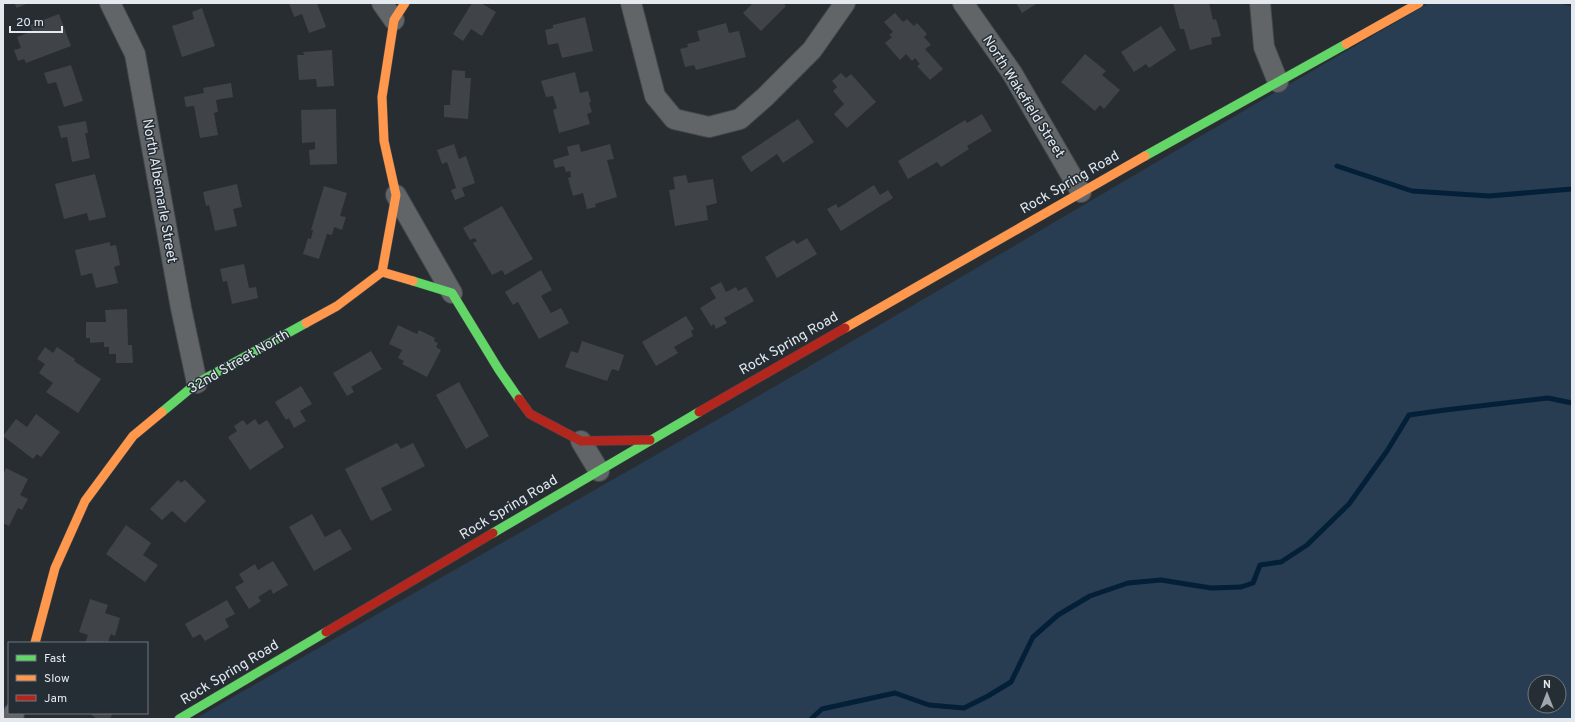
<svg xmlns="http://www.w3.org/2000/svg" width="1575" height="722" font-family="Overpass,sans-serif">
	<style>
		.green { fill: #283d52; fill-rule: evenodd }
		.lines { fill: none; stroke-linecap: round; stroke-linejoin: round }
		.stream { stroke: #042039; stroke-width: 5 }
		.building { fill: #404448 }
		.street-casing { stroke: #44484c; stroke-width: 22 }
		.fast-casing { stroke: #44484c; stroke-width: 10 }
		.slow-casing { stroke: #44484c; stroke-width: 10 }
		.jam-casing { stroke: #44484c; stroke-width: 10 }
		.street { stroke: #626568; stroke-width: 20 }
		.fast { stroke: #63d668; stroke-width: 9 }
		.slow { stroke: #ff974d; stroke-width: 9 }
		.jam { stroke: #b3261e; stroke-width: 9 }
		.labels { text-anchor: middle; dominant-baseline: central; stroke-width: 3; stroke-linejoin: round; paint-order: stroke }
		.street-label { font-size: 14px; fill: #e3e9ee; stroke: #252d35 }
	</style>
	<rect width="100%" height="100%" fill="#282d32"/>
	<path class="green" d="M1429,3H1558L1572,7V719H195C395,603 598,489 798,373C1008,250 1218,125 1429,3ZM1535,682H1559V706H1535Z"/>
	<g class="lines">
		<path class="stream" d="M1337,166L1412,191L1489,196L1572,189
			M811,719L822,709L895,693L929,705L964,708L988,696L1011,682L1033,637L1058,615L1090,596L1128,583L1161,580L1211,588L1241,587L1253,583L1260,565L1281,562L1307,545L1349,504L1387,451L1409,415L1445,410L1548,398L1572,403"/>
	</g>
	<path class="building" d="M14,3H28L17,8Z
		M289,3H317L326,27L309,33L302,14L294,17Z
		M472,3H481L496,12L482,36L471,29L463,41L453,34Z
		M753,3H783L786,6L761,31L743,13Z
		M1016,3H1036V4L1022,13Z
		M1173,3H1209L1213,20L1216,19L1221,36L1211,38L1212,44L1190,50L1184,29H1180Z
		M202,8L215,46L182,57L172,26L194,19L192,12Z
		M895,13L903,22L907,19L914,26L917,23L927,34L924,37L931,45L925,49L943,69L930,80L917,66L920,64L915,58L912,61L906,54L900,60L885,43L892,37L889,35L893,32L884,22Z
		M59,14L71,46L26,63L24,59L18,61L14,50L21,48L17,37L32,31L30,25Z
		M585,17L593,51L562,58L558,43L548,45L545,30L553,28V25Z
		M726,23L729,33L739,31L746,57L696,70L694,65L685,67L680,49L688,47L687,44L700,41L697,31Z
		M1161,26L1176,50L1149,68L1146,64L1134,72L1121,52Z
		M332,50L334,86L317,87L316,79L299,80L297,55H304L303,52Z
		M1085,54L1106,71L1102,75L1120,90L1104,109L1100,105L1095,111L1061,82Z
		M71,65L83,101L64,107L56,82L48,84L44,73Z
		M452,70L465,71V78H471L468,119L444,117V105H450Z
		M575,72L580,93L588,91L591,102L589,103L592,112L587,114L590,124L559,133L553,110L557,108L553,96L546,97L541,81Z
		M841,73L846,78L851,74L876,102L847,128L834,114L844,104L833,91L837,87L832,81Z
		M231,83L233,97L216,100L218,112L214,113L218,135L200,138L194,106L186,107L184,97L204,93L203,88Z
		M336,109L337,164L310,165L309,150L315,149V142L302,143L301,110Z
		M982,114L992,131L967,146L969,149L941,167L937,162L908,179L898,161L965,120L967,123Z
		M798,119L814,142L783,163L777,154L751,172L741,157Z
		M86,121L88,133H85L90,158L72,162L67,137L61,138L58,126Z
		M454,144L459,159L466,156L475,183L462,188L465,196L455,200L451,190L456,188L447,162L442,164L437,150Z
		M579,144L581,152L610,144L614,159L607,160L617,197L595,204L596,207L587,209L583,193L573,196L568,178L571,177L570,171L566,172L564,166L555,168L553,160L569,155L567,147Z
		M95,174L106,217L89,221L87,213L64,219L55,184Z
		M686,175L688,183L713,179L717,203L706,206L708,220L675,226L669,190L675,189L673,177Z
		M237,184L242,207L233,209L237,226L215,231L209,205L206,206L203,192Z
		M874,185L880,195L888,190L893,198L841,231L827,209L836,204L838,208Z
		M324,186L347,193L340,216L346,217L342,230L334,227L332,235L327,234L319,259L303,254L308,238L311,239L313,230H311Z
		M502,206L533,259L505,275L502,270L492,275L473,243L477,241L475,238L470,240L463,228Z
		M807,238L817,254L777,278L765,257L794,240L797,244Z
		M110,242V246L116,245L120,265L114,267L118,283L96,288L92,273L81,276L75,250Z
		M244,264L249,288L256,287L258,298L232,304L227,281L223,282L220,269Z
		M541,270L552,290L541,296L551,313L561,308L569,323L539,339L518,302L513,305L505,292Z
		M721,282L726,292L736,287L738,291L746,287L754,301L724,318L727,323L716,329L714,324L711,326L700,308L716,298L710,288Z
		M127,309L128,345H132L133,363H116V354H109V347H104V342L90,343V338H86V322H106L105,310Z
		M686,316L694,329L691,331L693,336L674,347L678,353L656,366L642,342Z
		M398,325L417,334L419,330L435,338L434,341L438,343L436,347L441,350L427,377L402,364L404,361L398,358L402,350L389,344Z
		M582,341L624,355L619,371L612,369L607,381L565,367L571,351L578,353Z
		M45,347L53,353L57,347L75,359L74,361L101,379L78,413L46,392L53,383L39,373L45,364L37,359Z
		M371,351L382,369L351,387L354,392L347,396L333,373Z
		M459,382L489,436L466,449L436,395Z
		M301,386L312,404L300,411L306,421L294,428L289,418L286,420L275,402Z
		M36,414L60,432L41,457L37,454L33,459L3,436L16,419L27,427Z
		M255,419L259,425L267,420L284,447L250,470L228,437L237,431L234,426L243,420L247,425Z
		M397,443L401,449L413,443L425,466L381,488L392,510L371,521L345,469Z
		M6,468L28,479L20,495L28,499L22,510L18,508L9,526L3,523V475Z
		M178,480L181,483L185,480L206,501L185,523L172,511L162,520L150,509Z
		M312,514L325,537L340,529L352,549L314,571L289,527Z
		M126,525L151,543L143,555L158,565L145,582L106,554Z
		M273,561L288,585L273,594L271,589L258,597L261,601L249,609L235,587L244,582L239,574L255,564L258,570Z
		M90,599L108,605L105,613L120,618L115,636L111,634L108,642L104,641L103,643H85L88,635L79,632Z
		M227,600L235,614L225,619L229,627L205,641L200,634L193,638L185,624Z
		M89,713H110L112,715L110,719H97Z"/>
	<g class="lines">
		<defs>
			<path id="street" d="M110,3L135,54L181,308L197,383
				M382,3L394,20
				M631,3L655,96L674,119L709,127L740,119L765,97L812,50L845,3
				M963,3L1012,73L1081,192
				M1260,3L1264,47L1278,82
				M396,195L452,293
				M581,441L599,471
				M13,719L14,713"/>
			<path id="fast" d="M1145,156L1346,44
				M413,281L452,293L499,370L519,399
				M162,412L197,383L306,323
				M493,533L699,412
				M179,719L326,632"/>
			<path id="slow" d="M405,3L394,20L382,97L384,141L396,195L382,272L413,281
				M1346,44L1419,3
				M306,323L337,306L382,272
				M845,328L1145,156
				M35,643L55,568L85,501L133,436L162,412"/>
			<path id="jam" d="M519,399L530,414L581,441L650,440
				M699,412L845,328
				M326,632L493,533"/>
		</defs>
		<use href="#street" class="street-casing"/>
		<use href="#fast" class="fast-casing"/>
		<use href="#slow" class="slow-casing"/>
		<use href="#jam" class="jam-casing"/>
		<use href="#street" class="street"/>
		<use href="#fast" class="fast"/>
		<use href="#slow" class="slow"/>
		<use href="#jam" class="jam"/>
	</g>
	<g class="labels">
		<g class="street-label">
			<text transform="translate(1023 97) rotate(58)">North Wakefield Street</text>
			<text transform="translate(1070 183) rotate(-30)">Rock Spring Road</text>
			<text transform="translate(159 191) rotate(80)">North Albemarle Street</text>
			<text transform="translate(789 344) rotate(-30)">Rock Spring Road</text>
			<text transform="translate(239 362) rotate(-30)">32nd Street North</text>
			<text transform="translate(509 508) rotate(-31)">Rock Spring Road</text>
			<text transform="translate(230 673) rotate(-31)">Rock Spring Road</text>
		</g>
	</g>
	<rect width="1575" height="722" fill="none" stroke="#e3e9ee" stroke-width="8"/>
	<rect x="8" y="642" width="140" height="72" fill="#252d35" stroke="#71787f"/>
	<rect x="16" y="655" width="20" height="6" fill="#63d668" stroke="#71787f"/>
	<text x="44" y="662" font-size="12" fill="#e3e9ee">Fast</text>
	<rect x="16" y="675" width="20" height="6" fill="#ff974d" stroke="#71787f"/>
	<text x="44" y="682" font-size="12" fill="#e3e9ee">Slow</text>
	<rect x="16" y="695" width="20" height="6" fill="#b3261e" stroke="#71787f"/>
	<text x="44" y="702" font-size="12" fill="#e3e9ee">Jam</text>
	<g transform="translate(1547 694)"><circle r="19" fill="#252d35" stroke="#71787f"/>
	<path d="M0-3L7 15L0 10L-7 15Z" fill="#a2a7ac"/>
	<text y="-6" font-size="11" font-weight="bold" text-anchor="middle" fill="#e3e9ee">N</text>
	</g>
	<path d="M10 26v6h52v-6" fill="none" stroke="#e3e9ee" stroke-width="2"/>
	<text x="16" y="26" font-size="12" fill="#e3e9ee" stroke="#252d35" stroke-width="3" paint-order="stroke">20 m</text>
</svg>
